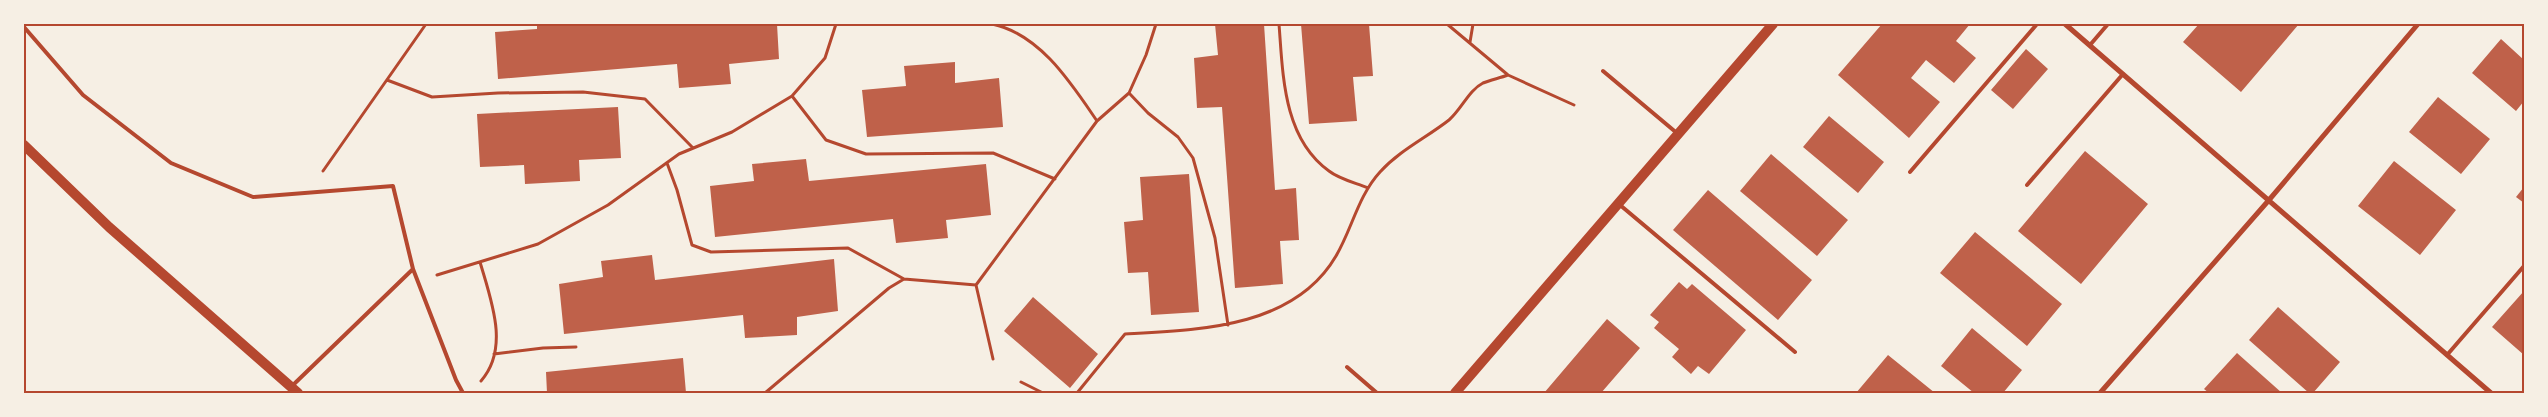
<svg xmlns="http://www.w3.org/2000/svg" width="2548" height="417" font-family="'Roboto Condensed',sans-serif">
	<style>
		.building { fill: #bf614a }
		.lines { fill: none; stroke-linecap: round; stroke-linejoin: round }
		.path { stroke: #b5482f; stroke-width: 3 }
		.service { stroke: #b5482f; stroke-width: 4 }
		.minor { stroke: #b5482f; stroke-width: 5 }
		.secondary { stroke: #b5482f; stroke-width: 10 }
		.neatline { fill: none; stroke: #b5482f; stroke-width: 2 }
	</style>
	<rect width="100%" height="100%" fill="#f6efe4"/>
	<path class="building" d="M537,24H590V26L616,24H777L779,59L729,64L731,84L679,88L677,64L498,79L495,32L537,29Z
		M1215,24H1264L1275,190L1296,188L1299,240L1280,241L1283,284L1235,288L1222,107L1197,108L1194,58L1218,55Z
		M1301,24H1369L1373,76L1353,77L1357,121L1309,124Z
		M1882,24H1970L1956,41L1976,58L1954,83L1926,60L1911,78L1940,102L1909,138L1838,75Z
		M2199,24H2299L2241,92L2183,42Z
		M2501,39L2524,60V101L2516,111L2472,73Z
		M2026,49L2048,69L2013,109L1991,90Z
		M955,62V83L999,78L1003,127L867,137L862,90L906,86L904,66Z
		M2438,97L2490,139L2461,174L2409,132Z
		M618,107L621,158L579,160L580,181L525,184L524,165L480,167L477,114Z
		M1829,116L1884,162L1858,193L1803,147Z
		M2085,151L2148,204L2081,284L2018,231Z
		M1771,154L1848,220L1817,256L1740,191Z
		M806,159L809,181L986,164L991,215L946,220L948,238L896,243L893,219L715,237L710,186L754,181L752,164Z
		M2394,161L2456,210L2420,255L2358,206Z
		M1189,174L1199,312L1151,315L1148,272L1128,273L1124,222L1143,220L1140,177Z
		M2524,187V203L2516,197Z
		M1708,190L1812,280L1778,320L1673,230Z
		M1975,232L2062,304L2027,346L1940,273Z
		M652,255L655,280L834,259L838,311L797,317V335L745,338L743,315L564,334L559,284L603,277L601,261Z
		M1679,282L1687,289L1692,284L1746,330L1709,374L1698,366L1691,374L1672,357L1679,349L1654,328L1659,322L1650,315Z
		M2524,291V355L2492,327Z
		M1033,297L1098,354L1070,388L1004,331Z
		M2278,307L2340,362L2313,393H2309L2249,340Z
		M1607,319L1640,348L1601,393H1544Z
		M1972,328L2022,370L2003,393H1974L1941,366Z
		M2237,353L2282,393H2209L2204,389Z
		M1888,355L1935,393H1856Z
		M683,358L686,393H547L546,372Z"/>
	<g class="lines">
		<path class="path" d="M992,24C1040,34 1071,83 1097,121
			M1279,24C1283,75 1283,138 1329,171C1339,179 1356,183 1368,188
			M1447,24L1508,75L1574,105
			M1470,42L1473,24
			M387,80L432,97L498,93L583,92L645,99L693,148
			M1129,93L1148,113L1178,137L1193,158L1215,238L1228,325
			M792,96L826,140L866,154L993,153L1055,179
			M667,163L677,190L692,245L711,252L848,248L904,279
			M323,171L426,24
			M480,262C491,300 510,348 481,381
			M437,275L538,244L608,205L679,154L732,132L792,96L825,58L836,24
			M976,285L993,359
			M494,354L543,348L576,347
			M1021,382L1043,393
			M765,393L889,288L904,279L976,285L1097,121L1129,93L1146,55L1156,24
			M1077,393L1125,334C1199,330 1294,328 1336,256C1352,229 1358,196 1380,172C1400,150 1426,138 1449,120C1461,110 1469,90 1483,83C1490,80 1500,78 1508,75"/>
		<path class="service" d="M24,27L83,95L171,163L253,197L393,186L413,269L456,380L463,393
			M2090,45L2108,24
			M1603,71L1678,134
			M1910,172L2037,24
			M2027,185L2123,74
			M1620,205L1795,352
			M2447,355L2524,266
			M1347,367L1377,393
			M293,385L413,269"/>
		<path class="minor" d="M2065,24L2491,393
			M2100,393L2269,200L2418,24"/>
		<path class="secondary" d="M24,145L109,227L298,393
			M1455,393L1773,24"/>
	</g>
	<rect width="2548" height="417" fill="none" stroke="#f6efe4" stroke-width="50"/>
	<rect x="25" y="25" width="2498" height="367" class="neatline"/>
</svg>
